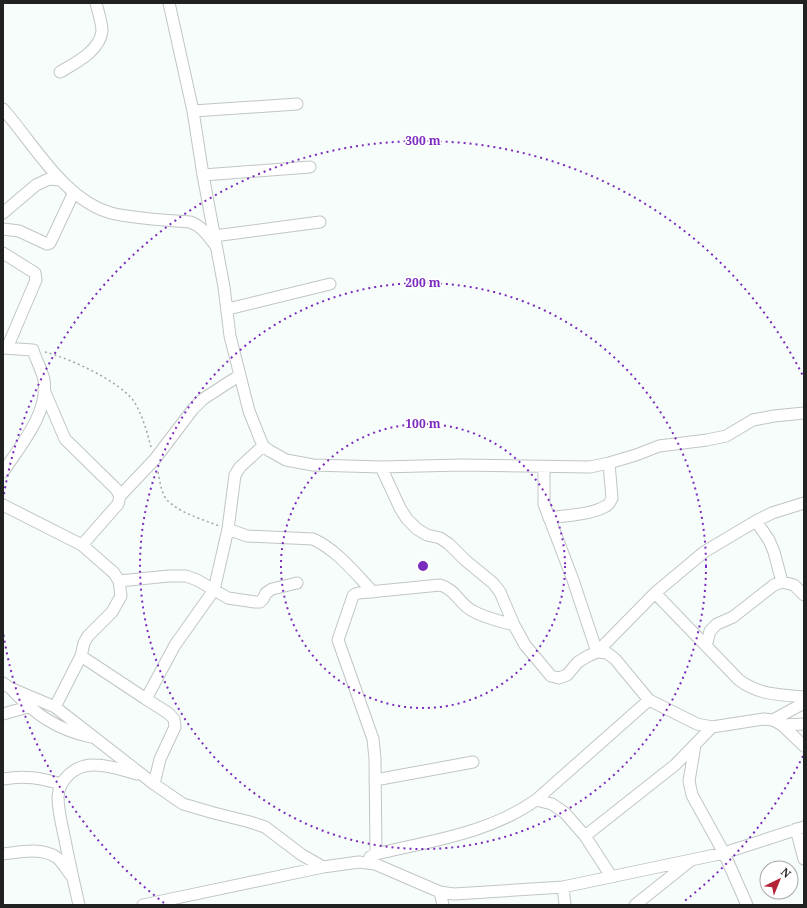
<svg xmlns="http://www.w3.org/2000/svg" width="807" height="908" font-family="'Noto Serif',serif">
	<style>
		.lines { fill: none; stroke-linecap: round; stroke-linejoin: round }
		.minor-casing { stroke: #c0c6c4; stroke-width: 13 }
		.path { stroke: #a0a4a2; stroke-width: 1.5; stroke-dasharray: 2 3; stroke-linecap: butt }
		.minor { stroke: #fff; stroke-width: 11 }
		.ring { fill: none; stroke: #7b2cbf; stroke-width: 2; stroke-dasharray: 2 4 }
		.centre { fill: #7b2cbf; stroke: #fff; stroke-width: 2 }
		.ring-label { font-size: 12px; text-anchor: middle; font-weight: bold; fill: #7b2cbf; stroke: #fff; stroke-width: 3.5; stroke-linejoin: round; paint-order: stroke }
	</style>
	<rect width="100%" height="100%" fill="#f7fdfa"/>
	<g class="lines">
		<defs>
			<path id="minor" d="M169,3L193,111L203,175L224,287L230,336L249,411L263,446L270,451L286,460L313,465L381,467L461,465L590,467L609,463L636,455L659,446L707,440L726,436L753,420L774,416L804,413
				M60,72C75,63 100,51 102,31C102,23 98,11 96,3
				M3,109C34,144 64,200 111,213C136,219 164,220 190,222C202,226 208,236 216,246
				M193,111L297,104
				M203,175L310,167
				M3,213L36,185L49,179L60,180
				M3,229L19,231L47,244L50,243L74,192
				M214,236L320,222
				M3,253L35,273L36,280L7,348
				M228,309L330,284
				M3,348L33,350C36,360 42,370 44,380C49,413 20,446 3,472
				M44,390L65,439L116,489L120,496
				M381,467L400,508L407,519L417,529L427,535L440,538L449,544L465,560L493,583L500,592L514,625L525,645L551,676L559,678L567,675L578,662L588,656L597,652L655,593L704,552L756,521L772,513L804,503
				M544,467V504L573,580L597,652
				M3,505L82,545L114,573L119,581L121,596L112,612L88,636L84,643L81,656L55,707
				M549,518C566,515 591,515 606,506C609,505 610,502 612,498L609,463
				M756,521L769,540L774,552L782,582
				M228,529L247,536L313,539C337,550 355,573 373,592
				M82,545L118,504L120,496L155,459L193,409L203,399L240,375
				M119,581L169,576H186L197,580L228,598L255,602H260L263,599L266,593L272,589L297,583
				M655,593L739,680C761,696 778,694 804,697
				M706,646L710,631L717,624L733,617L774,585L782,582L794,585L804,595
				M597,652L607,653L615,659L649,700L697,724L712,727L764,719L773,720L782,725L804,746
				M81,656L146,699
				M3,683L10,688L55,707L154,784L183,804L214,813L250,822L265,827L302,855L323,867L359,862L375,864L440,892L454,894L563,887L724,853L804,827
				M13,691C36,715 58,730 91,737
				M3,714L28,707
				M773,720L804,703
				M782,725L804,724
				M695,745L689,781L692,795L724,853L747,905
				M3,779C26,775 40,778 61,784
				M375,780L473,762
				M154,784L160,759L175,727L174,719L168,713L146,699L175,645L214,590L228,529L235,475L240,467L263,446
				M536,800L552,804L565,813L585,836
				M796,829L804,859
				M3,854C19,852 41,847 56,857C62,861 66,869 70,874
				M376,854L375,759L373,739L338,640L353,596L355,594L359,593L440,585C455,589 459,603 471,610C484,618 500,621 514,625
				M370,857L376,854C430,841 490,833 536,800L649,700
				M611,876L585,836L675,765L712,727
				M563,887L565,905
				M440,892L443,905
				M79,905C74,883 69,861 65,840C62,826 58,811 58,797C59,779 76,764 95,765C109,765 123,770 137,774
				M143,905L323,867
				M635,905L690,861"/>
		</defs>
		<use href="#minor" class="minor-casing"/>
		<path class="path" d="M45,352C69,358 122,382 135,403C143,417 147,432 151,447
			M158,472C160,481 161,494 168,501C182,514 202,519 219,526"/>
		<use href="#minor" class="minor"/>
	</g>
	<g class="ring">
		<circle cx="423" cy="566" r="142"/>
		<circle cx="423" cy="566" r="283"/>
		<path d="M803 756A425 425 0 0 1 682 903M164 903A425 425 0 0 1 3 632M3 500A425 425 0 0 1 803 376"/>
	</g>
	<circle cx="423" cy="566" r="6" class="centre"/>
	<g class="ring-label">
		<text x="423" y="145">300 m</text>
		<text x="423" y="287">200 m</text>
		<text x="423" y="428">100 m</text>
	</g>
	<rect width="807" height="908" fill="none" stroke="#202221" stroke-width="8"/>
	<g transform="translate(779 880) rotate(43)"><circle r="19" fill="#ffffff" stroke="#a6a7a6"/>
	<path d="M0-3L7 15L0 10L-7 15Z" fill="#b42235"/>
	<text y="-6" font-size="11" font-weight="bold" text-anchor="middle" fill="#202221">N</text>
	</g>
</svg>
